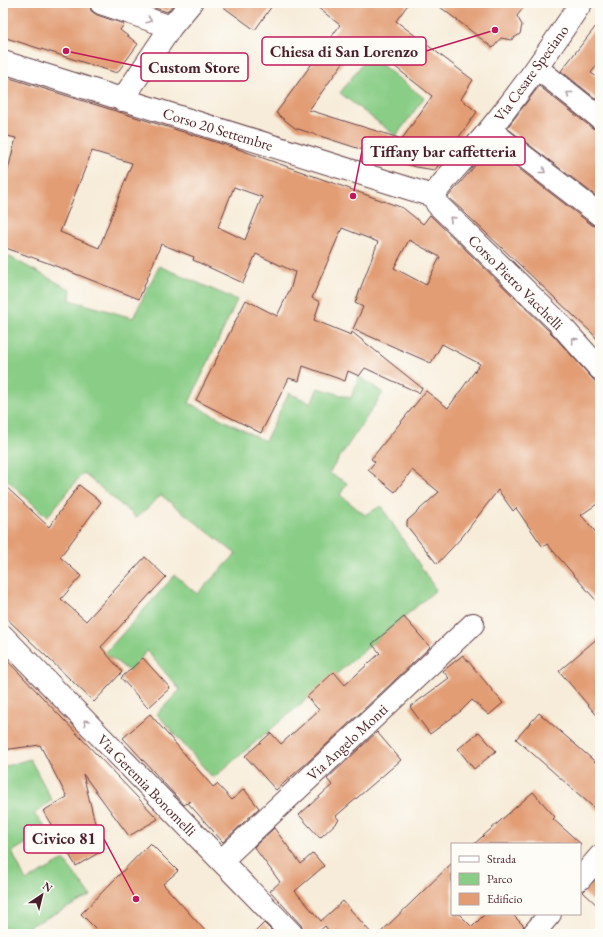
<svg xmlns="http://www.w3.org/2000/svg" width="603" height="937" font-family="'EB Garamond',serif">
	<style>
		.green { fill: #89cd86; stroke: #6a7658 }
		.building { fill: #e29d75; fill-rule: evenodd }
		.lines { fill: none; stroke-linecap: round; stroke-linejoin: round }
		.street-casing { stroke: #643e45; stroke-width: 24 }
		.street { stroke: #fff; stroke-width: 22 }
		.oneway { stroke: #ae9aa0 }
		.labels { text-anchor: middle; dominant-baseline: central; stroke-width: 3.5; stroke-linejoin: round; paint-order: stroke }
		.street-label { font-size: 15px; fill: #4a1f2b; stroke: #fdfcf7 }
		.leader { fill: none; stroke: #c2185b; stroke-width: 1.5 }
		.callout-dot { fill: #c2185b; stroke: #fdfcf7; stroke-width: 1.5 }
		.callout { fill: #fdfcf7; stroke: #c2185b; stroke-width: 1.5 }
		.callout-label { font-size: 16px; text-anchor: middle; font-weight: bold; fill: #4a1f2b }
	</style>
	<rect width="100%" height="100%" fill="#fdfcf7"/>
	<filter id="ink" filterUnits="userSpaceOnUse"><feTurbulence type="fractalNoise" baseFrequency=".025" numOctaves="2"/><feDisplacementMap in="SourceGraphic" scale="8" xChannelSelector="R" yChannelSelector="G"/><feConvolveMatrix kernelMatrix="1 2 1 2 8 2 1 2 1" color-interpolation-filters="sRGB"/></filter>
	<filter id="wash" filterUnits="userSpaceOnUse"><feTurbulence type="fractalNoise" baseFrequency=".012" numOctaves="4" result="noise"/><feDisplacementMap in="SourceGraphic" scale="16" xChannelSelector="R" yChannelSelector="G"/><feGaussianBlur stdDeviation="0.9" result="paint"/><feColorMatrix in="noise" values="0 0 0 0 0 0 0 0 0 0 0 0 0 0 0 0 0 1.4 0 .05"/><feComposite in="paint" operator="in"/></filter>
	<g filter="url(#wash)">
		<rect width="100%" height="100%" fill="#f7ecd9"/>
		<path class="green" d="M369,55L424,98L396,136L340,93Z
			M8,256L71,290L70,300L133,318L159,266L237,300L189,403L265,441L289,393L311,403L318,388L351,398L359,376L383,393L329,473L347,483L340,495L365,515L381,506L436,590L213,778L157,714L180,690L147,651L129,671L105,653L175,575L197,594L236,554L161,495L137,518L83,473L47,517L3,476V270Z
			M30,759L52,800L34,814L48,830L12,852L26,881L64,860L91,896L20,931L21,934H3V767Z"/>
		<g id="blocks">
			<path class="building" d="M3,3H89L91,11L97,15L124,24L120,30L138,44L117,73L3,37Z
				M140,3H175L167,12Z
				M218,3H274L255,30Z
				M312,3H409L396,21L473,80L461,99L477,112L435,170L416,167L295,128L276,113L340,25ZM360,39L432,96L402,139L309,110Z
				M435,3H527L517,16L522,25L520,34L511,40L501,38L493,48Z
				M600,21V61L591,73L600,79V102L561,71Z
				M3,76L235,148L403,208L423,224L430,215L554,336L600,387V502L581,515L600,537V605L547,544L543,547L516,508L513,511L498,490L462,537L437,564L407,526V521L439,492L412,470L395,492L368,470L375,462L371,459L426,391L448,408L480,364L442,344L431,363L353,329L363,307L355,303L378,242L342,228L312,298L320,302L314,320L351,335L352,332L422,388L419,393L365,368L359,376L348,371L345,381L303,366L299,381L289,378L261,433L196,400L246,300L277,316L291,287L295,272L256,254L243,283L193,260L194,257L161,244L139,299L48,263L3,247V189L16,138L3,135ZM92,151L132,163L99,248L60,232ZM234,187L262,197L245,240L218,227ZM409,240L440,257L426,285L394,268Z
				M539,86L592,128L600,130V199L507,128Z
				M491,147L592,225L600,227V343L592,333L448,197Z
				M3,484L49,527L79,485L101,502L60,557L81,576L61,599L86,621L145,557L166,577L101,647L122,672L94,702L3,615Z
				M404,617L430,647L310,760L276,790L245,756L271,733L281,744L319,710L307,697L334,672L345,685L380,653L372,644Z
				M600,636V719L559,671Z
				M463,655L503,703L489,715L472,700L461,711L430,734L410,707L449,678L443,671Z
				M3,656L158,819L129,836L83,774L102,851L76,866L43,811L67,797L40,745L3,750Z
				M143,658L170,688L148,708L121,678Z
				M539,713L600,766V813L516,739Z
				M150,714L213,787L217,784L232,800L244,789L259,808L223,842L188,803L191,801L184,805L123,738Z
				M377,732L401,760L336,816L339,820L320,838L299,815L332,785L327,779Z
				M479,732L496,751L474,769L458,749Z
				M533,792L555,817L553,819L581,844H474Z
				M274,828L301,864L313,853L324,866L295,891L321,921L343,901L372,934H331L325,926L316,934H304L301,925L270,891L280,882L254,847Z
				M150,843L178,871L163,884L208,934H101L81,914Z
				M452,863V914H459L472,927L485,914H512L524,926L516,934H379Z
				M600,875V908L583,892Z
				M264,923L275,934H253Z"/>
		</g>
	</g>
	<g filter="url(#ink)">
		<use href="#blocks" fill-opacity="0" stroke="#643e45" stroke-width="1"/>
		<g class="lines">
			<defs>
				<path id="street" d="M101,3L171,27
					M3,62L433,196
					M537,68L600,118
					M122,100L171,27L191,3
					M490,130L600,215
					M433,196C450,171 472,152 490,129C523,89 552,46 581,3
					M433,196L437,204L556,320L600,369
					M3,636L292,934
					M221,861L473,624
					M580,879L600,856
					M533,934L550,914"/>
			</defs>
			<use href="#street" class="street-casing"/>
			<use href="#street" class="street"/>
		</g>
		<defs><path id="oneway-chevron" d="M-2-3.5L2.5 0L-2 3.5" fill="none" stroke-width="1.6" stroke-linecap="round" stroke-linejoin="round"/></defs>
		<g class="oneway">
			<use href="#oneway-chevron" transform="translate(149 20) rotate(19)"/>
			<use href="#oneway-chevron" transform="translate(569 94) rotate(-142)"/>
			<use href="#oneway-chevron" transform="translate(543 171) rotate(38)"/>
			<use href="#oneway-chevron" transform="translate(452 219) rotate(-136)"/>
			<use href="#oneway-chevron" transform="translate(574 340) rotate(-132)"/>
			<use href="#oneway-chevron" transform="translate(86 722) rotate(-134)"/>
		</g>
	</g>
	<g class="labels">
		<g class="street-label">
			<text transform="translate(531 73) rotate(-54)">Via Cesare Speciano</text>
			<text transform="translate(218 129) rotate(17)">Corso 20 Settembre</text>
			<text transform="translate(516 282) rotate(45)">Corso Pietro Vacchelli</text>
			<text transform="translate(347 742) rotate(-43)">Via Angelo Monti</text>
			<text transform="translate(147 785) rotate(46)">Via Geremia Bonomelli</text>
		</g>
	</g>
	<path class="leader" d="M495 30L426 51M66 51L141 67M353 196L362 151M136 899L104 839"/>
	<g class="callout-dot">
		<circle cx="495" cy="30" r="4"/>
		<circle cx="66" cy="51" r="4"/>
		<circle cx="353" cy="196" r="4"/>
		<circle cx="136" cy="899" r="4"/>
	</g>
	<g class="callout">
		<rect x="262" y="37" width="164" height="28" rx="4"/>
		<rect x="141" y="53" width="107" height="28" rx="4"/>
		<rect x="362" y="137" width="163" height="28" rx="4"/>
		<rect x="24" y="825" width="80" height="28" rx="4"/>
	</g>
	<g class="callout-label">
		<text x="344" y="57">Chiesa di San Lorenzo</text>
		<text x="194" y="73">Custom Store</text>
		<text x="443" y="157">Tiffany bar caffetteria</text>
		<text x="64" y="844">Civico 81</text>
	</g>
	<rect width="603" height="937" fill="none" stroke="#fdfcf7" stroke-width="16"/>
	<rect x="451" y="843" width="130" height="72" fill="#fdfcf7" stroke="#b5a4a5"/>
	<rect x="459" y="856" width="20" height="6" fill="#ffffff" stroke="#b5a4a5"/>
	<text x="487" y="863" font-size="12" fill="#4a1f2b">Strada</text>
	<rect x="459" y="873" width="20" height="12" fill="#89cd86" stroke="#b5a4a5"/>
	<text x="487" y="883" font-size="12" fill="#4a1f2b">Parco</text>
	<rect x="459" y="893" width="20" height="12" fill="#e29d75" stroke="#b5a4a5"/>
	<text x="487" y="903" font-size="12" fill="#4a1f2b">Edificio</text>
	<g transform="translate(42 895) rotate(35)" stroke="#fdfcf7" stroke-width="3" paint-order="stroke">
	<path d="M0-3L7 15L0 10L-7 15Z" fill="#4a1f2b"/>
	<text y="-6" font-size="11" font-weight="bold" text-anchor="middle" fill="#4a1f2b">N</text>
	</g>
</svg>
